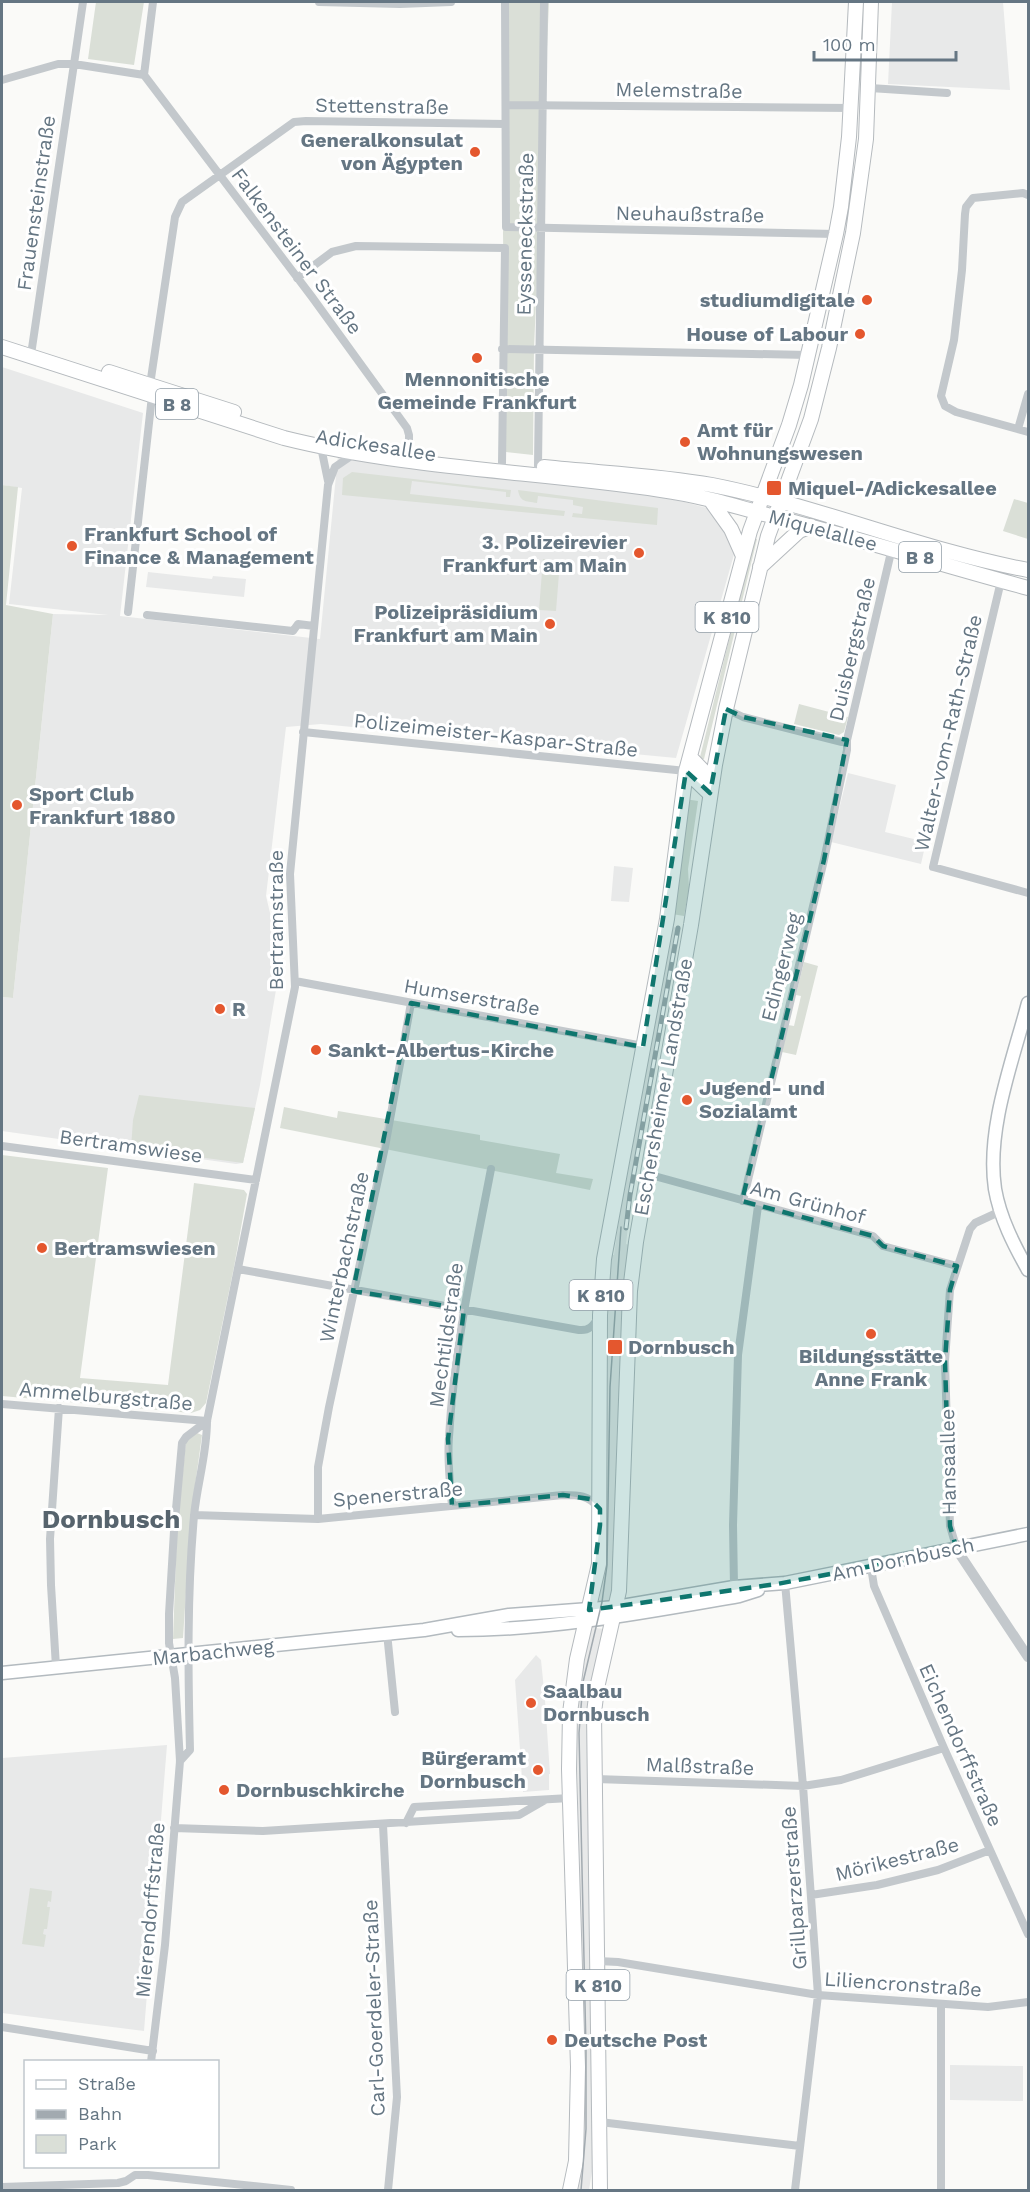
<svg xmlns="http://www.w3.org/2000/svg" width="1030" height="2192" font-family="'Work Sans',sans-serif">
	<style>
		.built { fill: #e8e9e9 }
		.green { fill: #dadfd7 }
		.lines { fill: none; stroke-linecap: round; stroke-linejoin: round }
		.secondary-casing { stroke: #b3babf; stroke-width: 15 }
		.primary-casing { stroke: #b5babe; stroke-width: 16 }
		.minor { stroke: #c3c8cc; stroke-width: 8 }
		.tertiary { stroke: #c3c8cc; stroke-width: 10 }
		.secondary { stroke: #fff; stroke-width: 12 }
		.primary { stroke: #fff; stroke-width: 14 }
		.tram { stroke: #a2aab0; stroke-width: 1.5 }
		.rail-casing { stroke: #a2aab0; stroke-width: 5 }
		.rail { stroke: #fff; stroke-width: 3; stroke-dasharray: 9; stroke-linecap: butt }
		.marked { fill: #0f766e; fill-opacity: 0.2; stroke: #0f766e; stroke-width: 4.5; stroke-dasharray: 12 8; stroke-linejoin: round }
		.poi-dot { fill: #e4572e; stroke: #fff; stroke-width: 2 }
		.labels { text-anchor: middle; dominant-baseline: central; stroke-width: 6; stroke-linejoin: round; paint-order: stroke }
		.shield { fill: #fff; stroke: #939fa8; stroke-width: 1.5 }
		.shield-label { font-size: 18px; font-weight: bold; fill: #657683 }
		.street-label { font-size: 20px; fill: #657683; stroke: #fff }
		.poi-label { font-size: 20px; font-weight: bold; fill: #657683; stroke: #fff; text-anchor: start }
		.district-label { font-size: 26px; font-weight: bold; fill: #57646e; stroke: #fff }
	</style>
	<rect width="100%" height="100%" fill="#fafaf8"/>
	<path class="built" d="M892,2H1003L1010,90L888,84Z
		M2,367L143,413L120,616L320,639L338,455L364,461L638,493L684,502L707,508L720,518L735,551L676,758L321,724L286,727L266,896L279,951L277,984L260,1085L243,1163L236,1164L2,1131V997L13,998L53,614L108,615L9,604L22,488L2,485Z
		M148,572L212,579L213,576L246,579L244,597L146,587Z
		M848,773L896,785L885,832L926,842L921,864L831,842Z
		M614,866L633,868L629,902L611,901Z
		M671,927L681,928L631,1200L626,1244L630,1245L620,1422L617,1423L615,1566L610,1600L599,1601L605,1563L607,1293L610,1254L614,1255L622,1198Z
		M589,1627L604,1629L591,1682L587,1734L594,2134L593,2165L589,2190H578L582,2163V1969L576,1730L579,1685Z
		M536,1655L541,1660L545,1700L550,1774H549V1790L523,1792L515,1680Z
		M167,1745L144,2031L2,2013V1758Z
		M950,2065L1023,2066V2101L950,2100Z"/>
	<path class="green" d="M96,2H144L134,65L88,59Z
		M509,2H549L534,348L533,455L506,452L503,233L509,111Z
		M352,472L511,490L510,497H506V492L412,481L410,494L565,511L564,516L342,495L343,478Z
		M2,485L18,487L6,605L53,614L13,998L2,997Z
		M518,490L658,508L657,525L572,517L573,513L582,514L583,507L573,505V500L538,496L537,503C525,501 520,502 518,490Z
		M1014,499L1028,503V539L1003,531Z
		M754,539H757L704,759H701L700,757Z
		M543,559L560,561L556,611L539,610Z
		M799,704L848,717L844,732L839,735L794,724Z
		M685,799L698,801L688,869L689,888L684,916L672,914Z
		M804,962L818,966L796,1055L782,1052L788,1025L794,1026L801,996L796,995Z
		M139,1095L255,1108L243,1163L131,1148L133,1120Z
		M284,1107L337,1118L338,1111L480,1135V1140L560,1154L556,1173L593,1179L590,1190L280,1128Z
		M2,1155L108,1168L80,1378L168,1385L194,1183L244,1190L247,1194L234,1267L206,1403L200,1410L191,1413L2,1396Z
		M197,1433L202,1435L191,1515L183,1638L173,1639L177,1529L186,1441Z
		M30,1888L52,1891L51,1902L48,1901L47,1907H50L47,1929H44L43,1934L46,1935L44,1947L22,1944Z"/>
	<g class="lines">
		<defs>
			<path id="secondary" d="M1028,1003C1013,1060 986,1129 995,1189C1000,1218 1014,1245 1028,1270
				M458,1630C553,1630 646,1612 739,1596L758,1590
				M2,1673L424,1630L509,1615L616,1607L734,1587L785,1583L1028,1534"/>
			<path id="primary" d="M2,347L284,438C408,469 535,471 661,490C698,495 735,506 771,516C857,538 942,565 1028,588
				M109,372L234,412
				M544,467C600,473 657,475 712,485C819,506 921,550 1028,570
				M711,501L731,529L743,556
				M760,567L799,531L811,526
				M690,757L712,780
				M686,771L710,794
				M570,2190L576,2161L578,2067L569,1769L570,1713L577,1659L599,1564L600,1315L604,1259L667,919L686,771L750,531L789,425L801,385L836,234L841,207L849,137L856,2
				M600,2190L594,1713L597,1688L619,1591L630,1291L636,1242L691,925L715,765L726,709L768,536L811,419L829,348L853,233L866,139L871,2"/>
		</defs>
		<use href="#secondary" class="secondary-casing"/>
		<use href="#primary" class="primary-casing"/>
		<path class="minor" d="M83,2L74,64L144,75
			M319,2L400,4L451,2
			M505,2L506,227L836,234
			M144,75L312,297L407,428L409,435V453
			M144,75L153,2
			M2,80L58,64H74L32,348
			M870,88L947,93
			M506,105L851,108
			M1028,195L1023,193L973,198L966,207L965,214L962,270L954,340L941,396L945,406L956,412L1028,432
			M297,278L332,252L356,246L505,248L502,463
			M502,349L808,355
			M150,385L175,217L182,202L294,122L306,121L505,124
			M1018,429L1028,394
			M321,447L328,481
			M538,466L544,2
			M1001,581L933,867L1028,893
			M128,612L152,396
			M147,615L293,631L298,624L314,626
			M726,709L743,717L842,742L847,740L892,548
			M303,732L686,771
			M295,981L643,1046
			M2,1146L256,1180
			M647,1174L873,1236L883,1246L957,1266
			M743,1201L824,860L847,750V740
			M238,1269L579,1330C589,1331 593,1326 598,1318
			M2,1404L207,1421
			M452,1506C450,1483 447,1460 449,1437C454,1347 474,1258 491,1169
			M194,1515L318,1519L563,1495C579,1495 588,1495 599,1508
			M318,1519V1467L329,1407L385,1147L411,1003
			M957,1550L950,1526L945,1361L950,1290L970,1229L975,1223L1001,1211
			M871,1567L874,1586L944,1748L1028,1934
			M785,1583L803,1786L818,1995L795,2190
			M734,1587L733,1525L738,1355L758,1206
			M387,1633L395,1712
			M56,1667L51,1585L50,1539L59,1408
			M180,1761L190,1750C188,1672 187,1594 194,1516C197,1484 207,1454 207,1421L295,987L290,874L328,485L335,467L354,454
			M596,1779L803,1786L841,1780L944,1748
			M406,1823L414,1807L570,1798
			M383,1825L397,2097L388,2190
			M174,1828L263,1831L519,1815L545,1800
			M811,1895L877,1885L938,1870L990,1850
			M598,1961L618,1962L818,1995L988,2007L1028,2002
			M2,2027L153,2051
			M151,2062L165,1945L180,1761L175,1678L169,1643V1614L174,1531L182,1443L186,1437L207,1421
			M600,2122L800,2146
			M2,2187L118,2183L126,2181L135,2175H148L291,2190
			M941,2190V2005"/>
		<path class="tertiary" d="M957,1550L1028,1657"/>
		<use href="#secondary" class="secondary"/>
		<use href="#primary" class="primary"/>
		<path class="tram" d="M581,2190L586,2129V2049L579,1733L583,1682L602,1602L607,1565L610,1387L621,1227"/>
		<defs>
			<path id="rail" d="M626,1228L630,1195L678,928"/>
		</defs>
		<use href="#rail" class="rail-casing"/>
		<use href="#rail" class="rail"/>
	</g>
	<path class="marked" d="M726,709L743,717L847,740L824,860L742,1201L873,1236L883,1246L957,1266L950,1290L945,1361L950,1526L957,1550L777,1584L589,1610L600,1525V1509L590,1499L563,1495L452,1506L448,1439L464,1309L353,1291L411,1003L643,1047L686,771L710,793Z"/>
	<g class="poi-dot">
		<circle cx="475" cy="152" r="6"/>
		<circle cx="867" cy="300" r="6"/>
		<circle cx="860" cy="334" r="6"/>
		<circle cx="477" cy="358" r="6"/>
		<circle cx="685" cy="442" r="6"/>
		<rect x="766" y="480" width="16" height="16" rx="3"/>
		<circle cx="72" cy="546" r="6"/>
		<circle cx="639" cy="553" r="6"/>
		<circle cx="550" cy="624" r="6"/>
		<circle cx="17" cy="805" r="6"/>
		<circle cx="220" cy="1009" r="6"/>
		<circle cx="316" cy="1050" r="6"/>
		<circle cx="687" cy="1100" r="6"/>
		<circle cx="42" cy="1248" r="6"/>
		<circle cx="871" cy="1334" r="6"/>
		<rect x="607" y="1339" width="16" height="16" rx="3"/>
		<circle cx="531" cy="1703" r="6"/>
		<circle cx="538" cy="1770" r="6"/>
		<circle cx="224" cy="1790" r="6"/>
		<circle cx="552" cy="2040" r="6"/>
	</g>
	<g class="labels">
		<g class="shield">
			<rect x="156" y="389" width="42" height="30" rx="4.5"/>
			<rect x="899" y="542" width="42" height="30" rx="4.5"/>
			<rect x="695.5" y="602" width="63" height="30" rx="4.5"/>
			<rect x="569.5" y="1280" width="63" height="30" rx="4.5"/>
			<rect x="566.5" y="1970" width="63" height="30" rx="4.5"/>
		</g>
		<g class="shield-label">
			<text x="177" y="404">B 8</text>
			<text x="920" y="557">B 8</text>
			<text x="727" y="617">K 810</text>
			<text x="601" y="1295">K 810</text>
			<text x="598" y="1985">K 810</text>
		</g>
		<g class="street-label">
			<text transform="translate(679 90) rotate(1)">Melemstraße</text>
			<text transform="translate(382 106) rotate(1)">Stettenstraße</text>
			<text transform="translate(36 203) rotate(-82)">Frauensteinstraße</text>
			<text transform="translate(690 214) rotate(1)">Neuhaußstraße</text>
			<text transform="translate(525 234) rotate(-89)">Eysseneckstraße</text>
			<text transform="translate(297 251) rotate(53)">Falkensteiner Straße</text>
			<text transform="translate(376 445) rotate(9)">Adickesallee</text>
			<text transform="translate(823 530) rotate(15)">Miquelallee</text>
			<text transform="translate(852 649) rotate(-77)">Duisbergstraße</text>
			<text transform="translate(948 733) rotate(-77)">Walter-vom-Rath-Straße</text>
			<text transform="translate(496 735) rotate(6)">Polizeimeister-Kaspar-Straße</text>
			<text transform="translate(276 920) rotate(-90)">Bertramstraße</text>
			<text transform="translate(781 967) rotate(-76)">Edingerweg</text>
			<text transform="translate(472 997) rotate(10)">Humserstraße</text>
			<text transform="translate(663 1087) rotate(-80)">Eschersheimer Landstraße</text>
			<text transform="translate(131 1146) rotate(8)">Bertramswiese</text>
			<text transform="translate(808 1202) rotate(15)">Am Grünhof</text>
			<text transform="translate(344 1257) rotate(-78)">Winterbachstraße</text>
			<text transform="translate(446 1335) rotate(-82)">Mechtildstraße</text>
			<text transform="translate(106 1396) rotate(5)">Ammelburgstraße</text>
			<text transform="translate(948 1462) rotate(-91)">Hansaallee</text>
			<text transform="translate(398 1494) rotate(-5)">Spenerstraße</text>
			<text transform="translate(903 1559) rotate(-12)">Am Dornbusch</text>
			<text transform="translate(213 1652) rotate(-6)">Marbachweg</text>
			<text transform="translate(961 1745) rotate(66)">Eichendorffstraße</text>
			<text transform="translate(700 1766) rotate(2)">Malßstraße</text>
			<text transform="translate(897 1859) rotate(-14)">Mörikestraße</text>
			<text transform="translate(794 1888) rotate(-94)">Grillparzerstraße</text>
			<text transform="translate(150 1910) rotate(-85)">Mierendorffstraße</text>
			<text transform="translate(903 1984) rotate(4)">Liliencronstraße</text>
			<text transform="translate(374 2008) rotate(-92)">Carl-Goerdeler-Straße</text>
		</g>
		<g class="poi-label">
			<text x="463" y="140" text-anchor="end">Generalkonsulat<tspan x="463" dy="23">von Ägypten</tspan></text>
			<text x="855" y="300" text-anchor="end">studiumdigitale</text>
			<text x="848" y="334" text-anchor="end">House of Labour</text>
			<text x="477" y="379" text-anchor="middle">Mennonitische<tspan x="477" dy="23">Gemeinde Frankfurt</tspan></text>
			<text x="697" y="430">Amt für<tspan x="697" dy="23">Wohnungswesen</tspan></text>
			<text x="788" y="488">Miquel-/Adickesallee</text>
			<text x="84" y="534">Frankfurt School of<tspan x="84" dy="23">Finance &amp; Management</tspan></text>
			<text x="627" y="542" text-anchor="end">3. Polizeirevier<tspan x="627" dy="23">Frankfurt am Main</tspan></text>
			<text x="538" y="612" text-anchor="end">Polizeipräsidium<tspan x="538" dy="23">Frankfurt am Main</tspan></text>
			<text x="29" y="794">Sport Club<tspan x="29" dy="23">Frankfurt 1880</tspan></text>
			<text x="232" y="1009">R</text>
			<text x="328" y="1050">Sankt-Albertus-Kirche</text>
			<text x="699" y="1088">Jugend- und<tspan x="699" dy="23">Sozialamt</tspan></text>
			<text x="54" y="1248">Bertramswiesen</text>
			<text x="628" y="1347">Dornbusch</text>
			<text x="871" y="1356" text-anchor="middle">Bildungsstätte<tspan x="871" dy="23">Anne Frank</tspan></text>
			<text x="543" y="1691">Saalbau<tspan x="543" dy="23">Dornbusch</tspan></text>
			<text x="526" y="1758" text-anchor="end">Bürgeramt<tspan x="526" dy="23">Dornbusch</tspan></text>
			<text x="236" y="1790">Dornbuschkirche</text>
			<text x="564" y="2040">Deutsche Post</text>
		</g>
		<g class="district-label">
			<text x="111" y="1519">Dornbusch</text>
		</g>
	</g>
	<rect width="1030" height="2192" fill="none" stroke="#657683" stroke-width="6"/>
	<rect x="24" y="2060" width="195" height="108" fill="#ffffff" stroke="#c1c8cd" stroke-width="1.5"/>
	<rect x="36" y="2080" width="30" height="9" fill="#ffffff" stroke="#c1c8cd" stroke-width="1.5"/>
	<text x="78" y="2090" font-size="18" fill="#657683">Straße</text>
	<rect x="36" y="2110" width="30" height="9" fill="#a2aab0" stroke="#c1c8cd" stroke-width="1.5"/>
	<text x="78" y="2120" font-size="18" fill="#657683">Bahn</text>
	<rect x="36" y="2135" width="30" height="18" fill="#dadfd7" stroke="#c1c8cd" stroke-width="1.5"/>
	<text x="78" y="2150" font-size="18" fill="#657683">Park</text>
	<path d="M814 51v9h142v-9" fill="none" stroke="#657683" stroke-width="3"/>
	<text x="823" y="51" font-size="18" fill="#657683" stroke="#ffffff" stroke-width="4.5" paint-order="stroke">100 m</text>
</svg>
